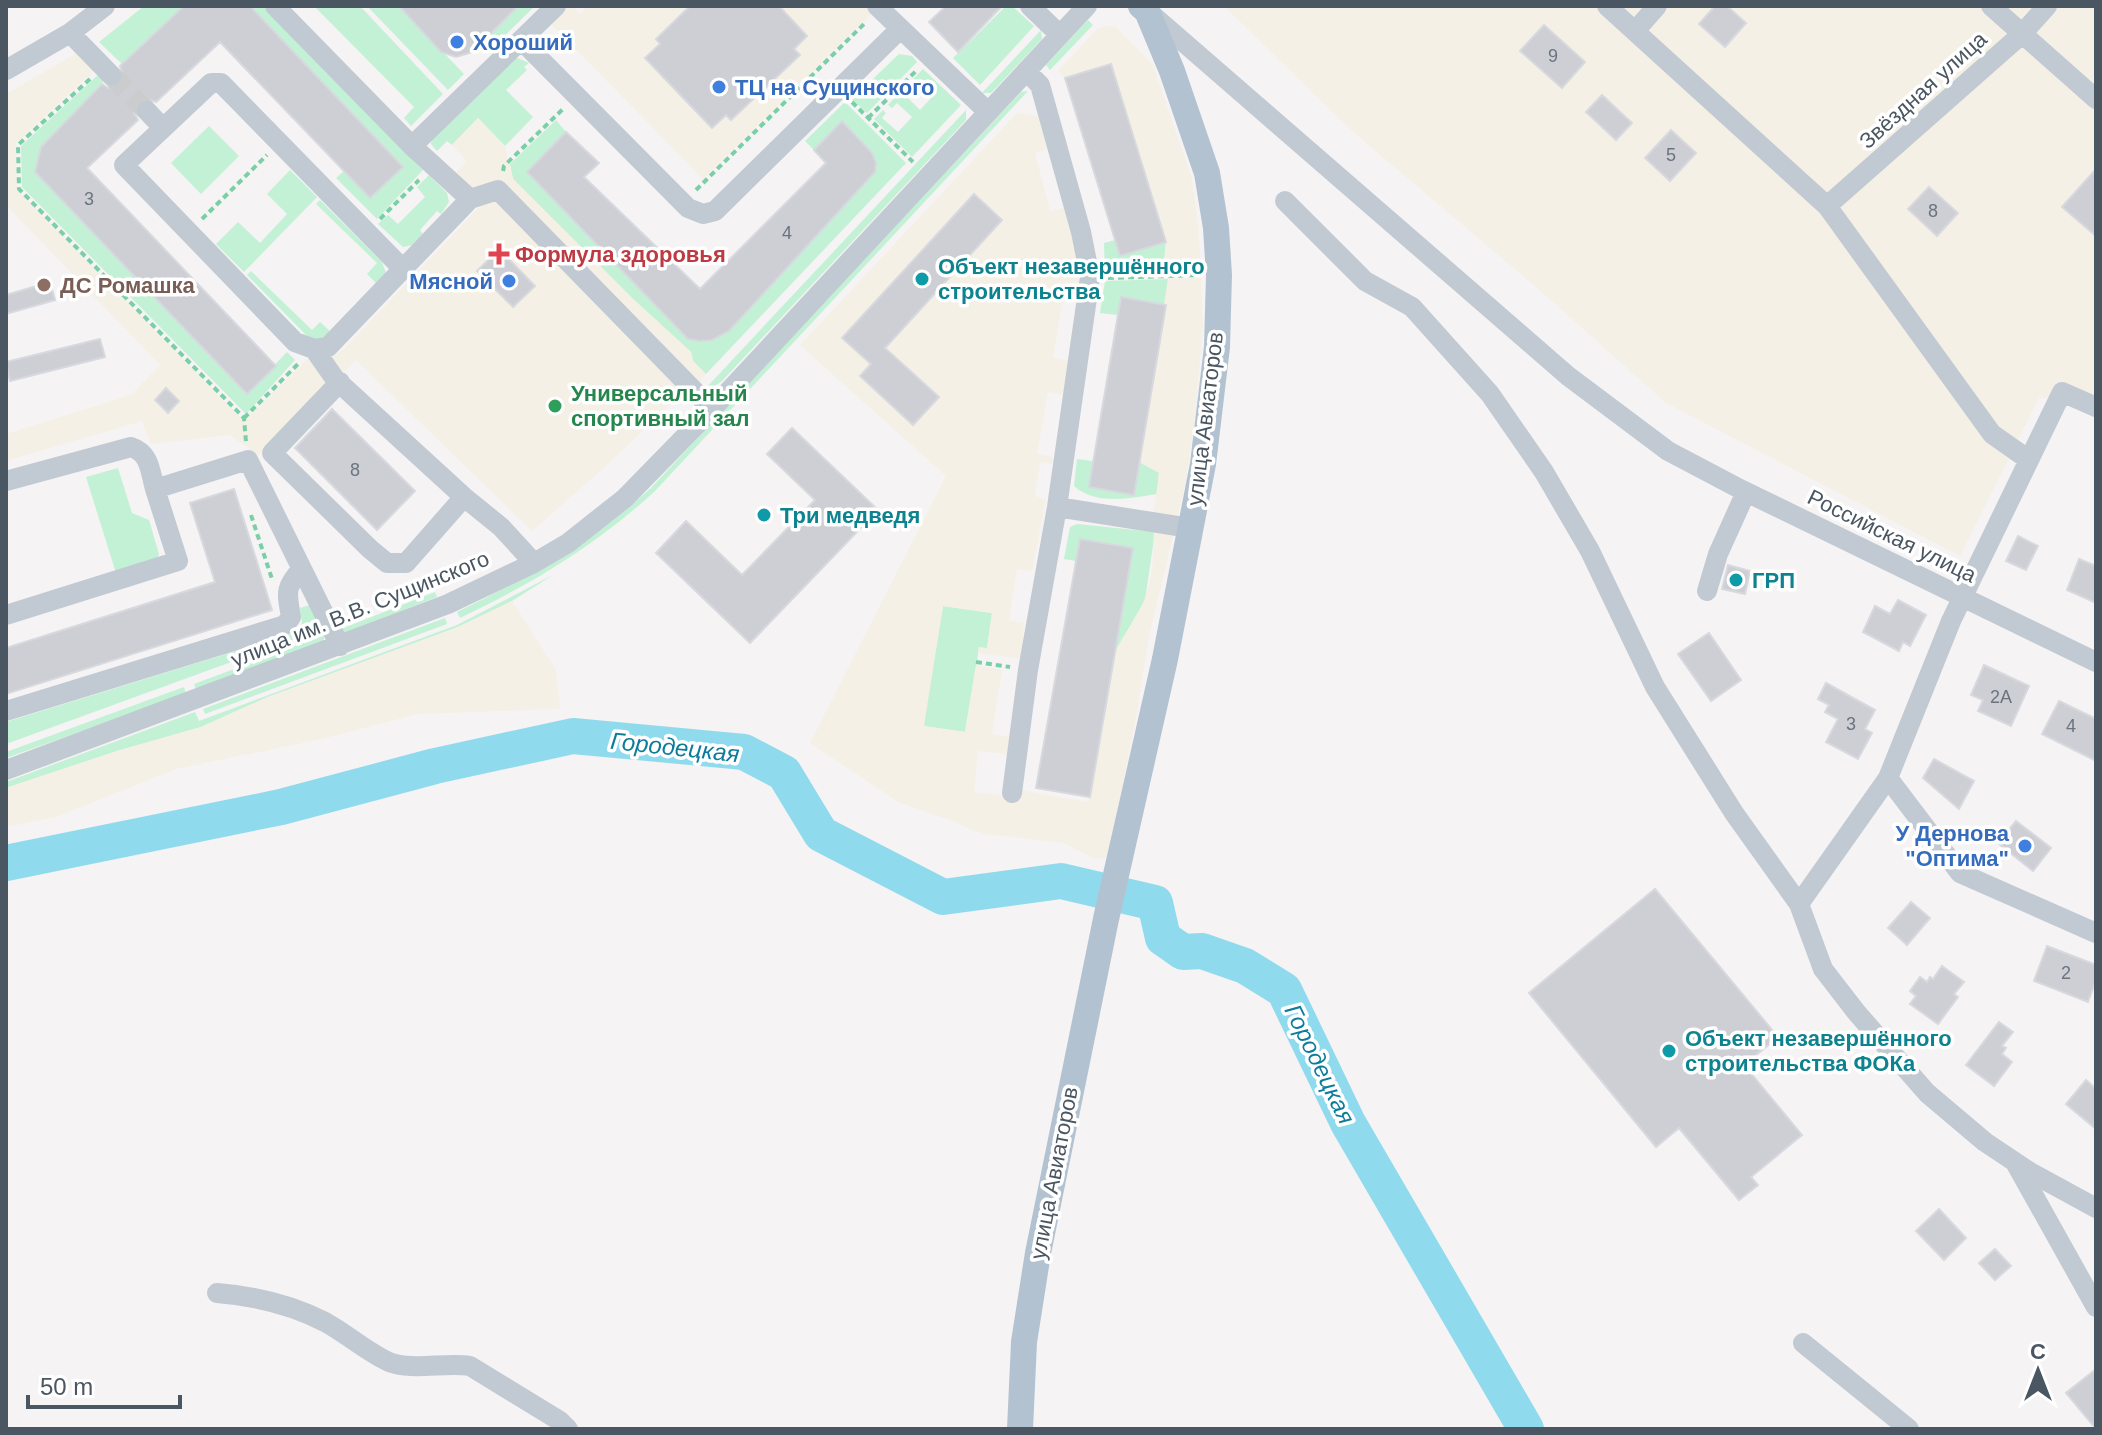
<svg xmlns="http://www.w3.org/2000/svg" width="2102" height="1435" font-family="Arial,sans-serif">
	<style>
		.green { fill: #c3f1d5 }
		.sand { fill: #f5f0e5 }
		.lines { fill: none; stroke-linecap: round; stroke-linejoin: round }
		.river { stroke: #90daee; stroke-width: 36 }
		.building { fill: #cdcfd5; stroke: #d7d9de; stroke-width: 2 }
		.minor-tunnel { stroke: #caccce; stroke-width: 20; stroke-dasharray: 20 10; stroke-linecap: butt }
		.path { stroke: #7ad0a6; stroke-width: 4; stroke-dasharray: 6 4; stroke-linecap: butt }
		.minor { stroke: #c1cad2; stroke-width: 20 }
		.major { stroke: #b3c2d1; stroke-width: 26 }
		.shop-dot { fill: #3f7fe0; stroke: #fff; stroke-width: 3 }
		.health-dot { fill: #e0444e; stroke: #fff; stroke-width: 3 }
		.culture-dot { fill: #0f9aa8; stroke: #fff; stroke-width: 3 }
		.education-dot { fill: #8d6e63; stroke: #fff; stroke-width: 3 }
		.leisure-dot { fill: #2e9e5b; stroke: #fff; stroke-width: 3 }
		.labels { text-anchor: middle; dominant-baseline: central; stroke-width: 7; stroke-linejoin: round; paint-order: stroke }
		.number-label { font-size: 18px; fill: #6b747e }
		.shop-label { font-size: 22px; font-weight: bold; fill: #366cbe; stroke: #fff; text-anchor: start }
		.street-label { font-size: 22px; fill: #4a5661; stroke: #fff }
		.health-label { font-size: 22px; font-weight: bold; fill: #be3a42; stroke: #fff; text-anchor: start }
		.culture-label { font-size: 22px; font-weight: bold; fill: #0d838f; stroke: #fff; text-anchor: start }
		.education-label { font-size: 22px; font-weight: bold; fill: #785e54; stroke: #fff; text-anchor: start }
		.leisure-label { font-size: 22px; font-weight: bold; fill: #27864d; stroke: #fff; text-anchor: start }
		.water-label { font-size: 24px; font-style: italic; fill: #0c7c9b; stroke: #fff }
	</style>
	<rect width="100%" height="100%" fill="#f5f3f3"/>
	<path class="green" d="M144,6H184L122,64L99,42Z
		M250,6H263L423,170L377,219L336,178L344,171L369,197L403,167Z
		M314,6H360L443,94L411,126L404,118L414,107Z
		M367,6H399L464,74L448,90Z
		M518,6H535L498,42L489,34Z
		M1006,6H1012L1034,26L980,85L953,58Z
		M1088,20L1093,25L1050,70L1046,65Z
		M1041,30L1042,39L991,93H982Z
		M899,54L912,56L917,62L867,113L852,99Z
		M515,57L529,63L524,67L527,70L506,90L533,117L505,146L478,118L452,145L447,141L437,151L431,144L432,136Z
		M923,69L961,105L912,157L874,119L883,110L886,113L882,118L898,132L912,117L897,103L892,108L888,105L901,91L920,110L932,97L913,79Z
		M99,74L105,80L41,147L35,172L246,394L287,352L295,360L246,414L22,187L21,146Z
		M1028,91L655,491C596,545 532,584 460,618L457,612C533,575 588,545 651,488L1021,92Z
		M845,102L906,163L706,374L693,361L691,352L632,298L513,179L510,164L556,120L566,132L527,172L688,338C704,342 714,338 729,331L875,172L876,163L842,122L814,150L805,141Z
		M966,110V120L722,381L712,388H706Z
		M209,126L239,156L201,194L171,163Z
		M290,170L317,197L244,272L216,244L238,222L260,243L287,214L267,194Z
		M429,175L447,193L449,202L441,214L437,211L420,230L423,234L412,245L403,247L378,224L388,215L398,224L425,197L417,187Z
		M320,200L382,262L386,273L379,286L367,274L377,263L316,204Z
		M1115,240L1121,256L1166,242L1163,273L1105,274L1104,243Z
		M251,271L312,330L320,322L332,333L319,340L309,338L247,275Z
		M1168,279L1166,305L1121,297L1118,315L1100,313L1105,281Z
		M1077,459L1093,461L1089,487L1133,495L1139,462L1159,472L1157,494C1130,498 1097,506 1074,486Z
		M118,468L132,513L149,520L159,554L156,562L116,573L86,477Z
		M1077,524L1155,532L1145,600L1115,652L1080,539L1076,561L1064,559L1070,527Z
		M553,575L512,601L458,627L268,697L201,727L117,751L6,788V782L195,712L199,721L457,625Z
		M435,592L437,597L345,633L341,629Z
		M310,605L322,629L6,744V722L294,633L302,623L300,608Z
		M943,606L992,613L987,649L979,648L965,732L923,726Z
		M445,618L447,624L205,714L203,709Z
		M324,635V641L196,690L194,684Z
		M184,687L186,694L6,758V752Z"/>
	<path class="sand" d="M566,6H572L580,14L588,6H867L872,13L703,179L549,22Z
		M1224,6H2096V398H2039L1960,556L1666,403L1544,294L1351,130Z
		M1107,26H1115L1153,65L1191,176L1198,222L1201,272L1163,273L1166,242L1111,64L1065,78L1058,71L1097,29Z
		M79,52L96,69L16,143L17,190L244,421L310,357L333,356L344,349L484,202L456,173L467,161L452,145L478,118L505,146L513,179L632,298L691,352L693,361L706,374L685,399L681,394L606,466L532,531L356,360L258,455L230,435L151,444L142,421L6,461V434L131,395L160,365L6,205V94Z
		M1017,113L1041,117L1051,148L1035,153L1050,211L1067,207L1079,268V300L1063,298L1053,358L1069,361L1065,395L1048,392L1037,454L1053,457L1052,464L1040,462L1035,496L1046,499L1032,571L1017,569L1009,620L1024,623L1021,659L978,653L979,647L987,648L992,613L943,606L924,726L965,732L976,665L1002,670L992,734L1009,737L1007,754L978,751L974,792L1019,797L1020,790L1088,802L1115,652C1123,635 1135,621 1143,603C1156,574 1153,541 1154,510C1155,498 1158,485 1159,473L1139,462L1168,279L1201,278L1203,328L1194,424L1185,485L1150,632L1135,723L1108,858L1095,859L1064,843L986,834L972,830L953,821L900,803L810,743L946,476L800,345Z
		M512,601L556,670L560,709L417,714L322,739L176,769L56,817L6,827V788L117,751L201,727L268,697L458,627Z"/>
	<g class="lines">
		<path class="river" d="M6,863L281,807L435,766L573,736L744,752L784,773L821,834L943,897L1061,881L1155,903L1163,938L1183,952L1202,951L1245,966L1284,990L1348,1123L1526,1429"/>
	</g>
	<path class="building" d="M184,6H250L403,167L370,198L220,42L156,102L145,98L138,102L134,113L138,120L87,168L276,366L247,394L35,172L41,147L102,84L108,88L119,85L124,78L120,66Z
		M399,6H518L472,52L456,57L441,52Z
		M690,6H779L807,36L794,49L800,55L731,120L726,115L712,128L645,58L660,44L656,39Z
		M946,6H1002L958,52L929,22Z
		M1715,6H1727L1746,23L1725,47L1699,24Z
		M1544,25L1585,62L1562,88L1520,51Z
		M1111,64L1166,242L1120,256L1065,78Z
		M1602,95L1632,123L1616,140L1586,112Z
		M842,121L872,153L876,163L875,172L729,331L712,340L700,341L688,339L527,172L566,132L599,163L584,177L700,289L826,163L814,150Z
		M1671,130L1696,153L1670,181L1645,158Z
		M2096,169V236L2062,207Z
		M1929,187L1958,213L1937,236L1908,209Z
		M974,194L1002,220L885,348L939,397L913,425L860,376L871,364L842,338Z
		M499,249L535,286L513,307L477,271Z
		M50,282L55,300L6,314V295Z
		M1121,297L1166,305L1134,495L1089,487Z
		M100,339L105,357L10,381L6,362Z
		M166,388L179,401L168,413L155,400Z
		M332,409L415,491L377,530L295,448Z
		M792,428L878,510L750,643L656,553L686,521L742,575L815,500L767,454Z
		M234,489L272,610L6,694V648L215,582L190,503Z
		M2018,536L2038,546L2026,570L2006,561Z
		M1080,539L1133,548L1090,797L1036,788Z
		M2079,559L2096,566V603L2067,590Z
		M1728,565L1750,571L1745,594L1722,589Z
		M1898,600L1926,615L1910,646L1903,642L1899,651L1863,632L1875,606L1890,614Z
		M1709,633L1741,680L1711,701L1678,654Z
		M1984,665L2029,686L2011,726L1978,711L1983,700L1971,695Z
		M1826,683L1875,710L1865,729L1872,733L1858,759L1826,742L1838,719L1825,712L1829,705L1818,699Z
		M2059,701L2096,719V761L2042,734Z
		M1934,759L1974,781L1959,809L1923,778Z
		M2016,821L2051,848L2033,871L1998,843Z
		M1655,889L1778,1037L1744,1065L1802,1135L1751,1177L1758,1185L1739,1200L1679,1128L1656,1147L1529,993Z
		M1911,902L1930,918L1907,945L1888,928Z
		M2047,946L2096,965V980L2088,1002L2034,981Z
		M1942,966L1964,982L1954,994L1958,997L1938,1024L1910,1004L1916,996L1910,991L1920,977L1927,982L1930,977L1933,979Z
		M1999,1022L2013,1032L2002,1046L2006,1048L2002,1054L2012,1062L1994,1086L1966,1065Z
		M2086,1080L2096,1089V1129L2066,1104Z
		M1939,1209L1966,1238L1944,1260L1916,1231Z
		M1995,1249L2011,1266L1995,1280L1979,1263Z
		M2096,1369V1429L2066,1393Z"/>
	<g class="lines">
		<path class="minor-tunnel" d="M111,75L147,111"/>
		<path class="path" d="M90,79L18,145L19,189L244,418L246,442
			M852,102L913,162
			M868,118L918,69
			M503,171L504,166L563,109
			M696,190L866,22
			M202,219L267,155
			M380,219L419,180
			M1108,278L1199,275
			M244,418L299,363
			M251,515L272,579
			M976,662L1010,667"/>
		<path class="minor" d="M275,6L412,146
			M877,6L987,111
			M1030,6L1060,35
			M1607,6L1827,206L1992,434L2029,460
			M1991,6L2096,99
			M1150,13L1568,376L1668,451L1742,490L2096,662
			M1636,30L1657,6
			M70,33L111,75
			M521,40L688,208L703,214L715,211L900,29
			M6,70L70,33L105,6
			M147,111L163,128
			M470,199L412,146L556,6
			M1285,201L1365,281L1412,307L1490,394L1544,472L1590,551L1655,687L1734,813L1799,904L1823,969L1857,1013L1927,1093L1985,1142L2030,1172L2096,1208
			M1827,206L2022,34L2047,6
			M402,268L221,83H211L124,165L295,342L314,349L328,347L470,199L498,190L712,409
			M314,349L335,379L464,497L501,527L534,563
			M340,382L272,453L370,549L387,563H406L464,497
			M6,481L131,447C150,453 150,471 155,489
			M1057,507L1190,528
			M1707,591L1718,554L1746,492
			M6,615L178,561L155,489L248,460L340,646
			M6,711L285,625L291,617C287,593 284,588 302,569
			M6,770L448,604L534,563L568,543L625,498L712,409L1087,6
			M1888,778L1960,873L2096,933
			M1012,793L1028,670L1057,507L1090,277L1081,232L1040,85L1026,71
			M1799,904L1888,778L1951,621L2062,392L2096,407
			M2016,1164L2096,1307
			M217,1293C255,1296 292,1305 325,1322C347,1334 367,1352 389,1362C411,1371 446,1362 470,1366L560,1421L568,1429
			M1803,1343L1909,1429"/>
		<path class="major" d="M1020,1429L1024,1342L1038,1253L1106,919L1165,659L1203,464L1217,347L1219,275L1216,228L1207,173L1172,71L1147,11L1141,6"/>
	</g>
	<g class="shop-dot">
		<circle cx="457" cy="42" r="8"/>
		<circle cx="719" cy="87" r="8"/>
		<circle cx="509" cy="281" r="8"/>
		<circle cx="2025" cy="846" r="8"/>
	</g>
	<path class="health-dot" d="M495 242h8v8h8v8h-8v8h-8v-8h-8v-8h8z"/>
	<g class="culture-dot">
		<circle cx="922" cy="279" r="8"/>
		<circle cx="764" cy="515" r="8"/>
		<circle cx="1736" cy="580" r="8"/>
		<circle cx="1669" cy="1051" r="8"/>
	</g>
	<circle class="education-dot" cx="44" cy="285" r="8"/>
	<circle class="leisure-dot" cx="555" cy="406" r="8"/>
	<g class="labels">
		<g class="number-label">
			<text x="1553" y="56">9</text>
			<text x="1671" y="155">5</text>
			<text x="89" y="199">3</text>
			<text x="1933" y="211">8</text>
			<text x="787" y="233">4</text>
			<text x="355" y="470">8</text>
			<text x="2001" y="697">2А</text>
			<text x="1851" y="724">3</text>
			<text x="2071" y="726">4</text>
			<text x="2066" y="973">2</text>
		</g>
		<g class="shop-label">
			<text x="473" y="42">Хороший</text>
			<text x="735" y="87">ТЦ на Сущинского</text>
			<text x="493" y="281" text-anchor="end">Мясной</text>
			<text x="2009" y="833" text-anchor="end">У Дернова<tspan x="2009" dy="25">"Оптима"</tspan></text>
		</g>
		<g class="street-label">
			<text transform="translate(1923 90) rotate(-42)">Звёздная улица</text>
			<text transform="translate(1205 419) rotate(-83)">улица Авиаторов</text>
			<text transform="translate(1892 536) rotate(26)">Российская улица</text>
			<text transform="translate(360 609) rotate(-22)">улица им. В.В. Сущинского</text>
			<text transform="translate(1054 1173) rotate(-79)">улица Авиаторов</text>
		</g>
		<g class="health-label">
			<text x="515" y="254">Формула здоровья</text>
		</g>
		<g class="culture-label">
			<text x="938" y="266">Объект незавершённого<tspan x="938" dy="25">строительства</tspan></text>
			<text x="780" y="515">Три медведя</text>
			<text x="1752" y="580">ГРП</text>
			<text x="1685" y="1038">Объект незавершённого<tspan x="1685" dy="25">строительства ФОКа</tspan></text>
		</g>
		<g class="education-label">
			<text x="60" y="285">ДС Ромашка</text>
		</g>
		<g class="leisure-label">
			<text x="571" y="393">Универсальный<tspan x="571" dy="25">спортивный зал</tspan></text>
		</g>
		<g class="water-label">
			<text transform="translate(675 747) rotate(6)">Городецкая</text>
			<text transform="translate(1320 1064) rotate(64)">Городецкая</text>
		</g>
	</g>
	<rect width="2102" height="1435" fill="none" stroke="#4a5661" stroke-width="16"/>
	<g transform="translate(2038 1371)" stroke="#ffffff" stroke-width="6" paint-order="stroke">
	<path d="M0-6L14 30L0 20L-14 30Z" fill="#4a5661"/>
	<text y="-12" font-size="22" font-weight="bold" text-anchor="middle" fill="#4a5661">С</text>
	</g>
	<path d="M28 1395v12h152v-12" fill="none" stroke="#4a5661" stroke-width="4"/>
	<text x="40" y="1395" font-size="24" fill="#4a5661" stroke="#ffffff" stroke-width="6" paint-order="stroke">50 m</text>
</svg>
